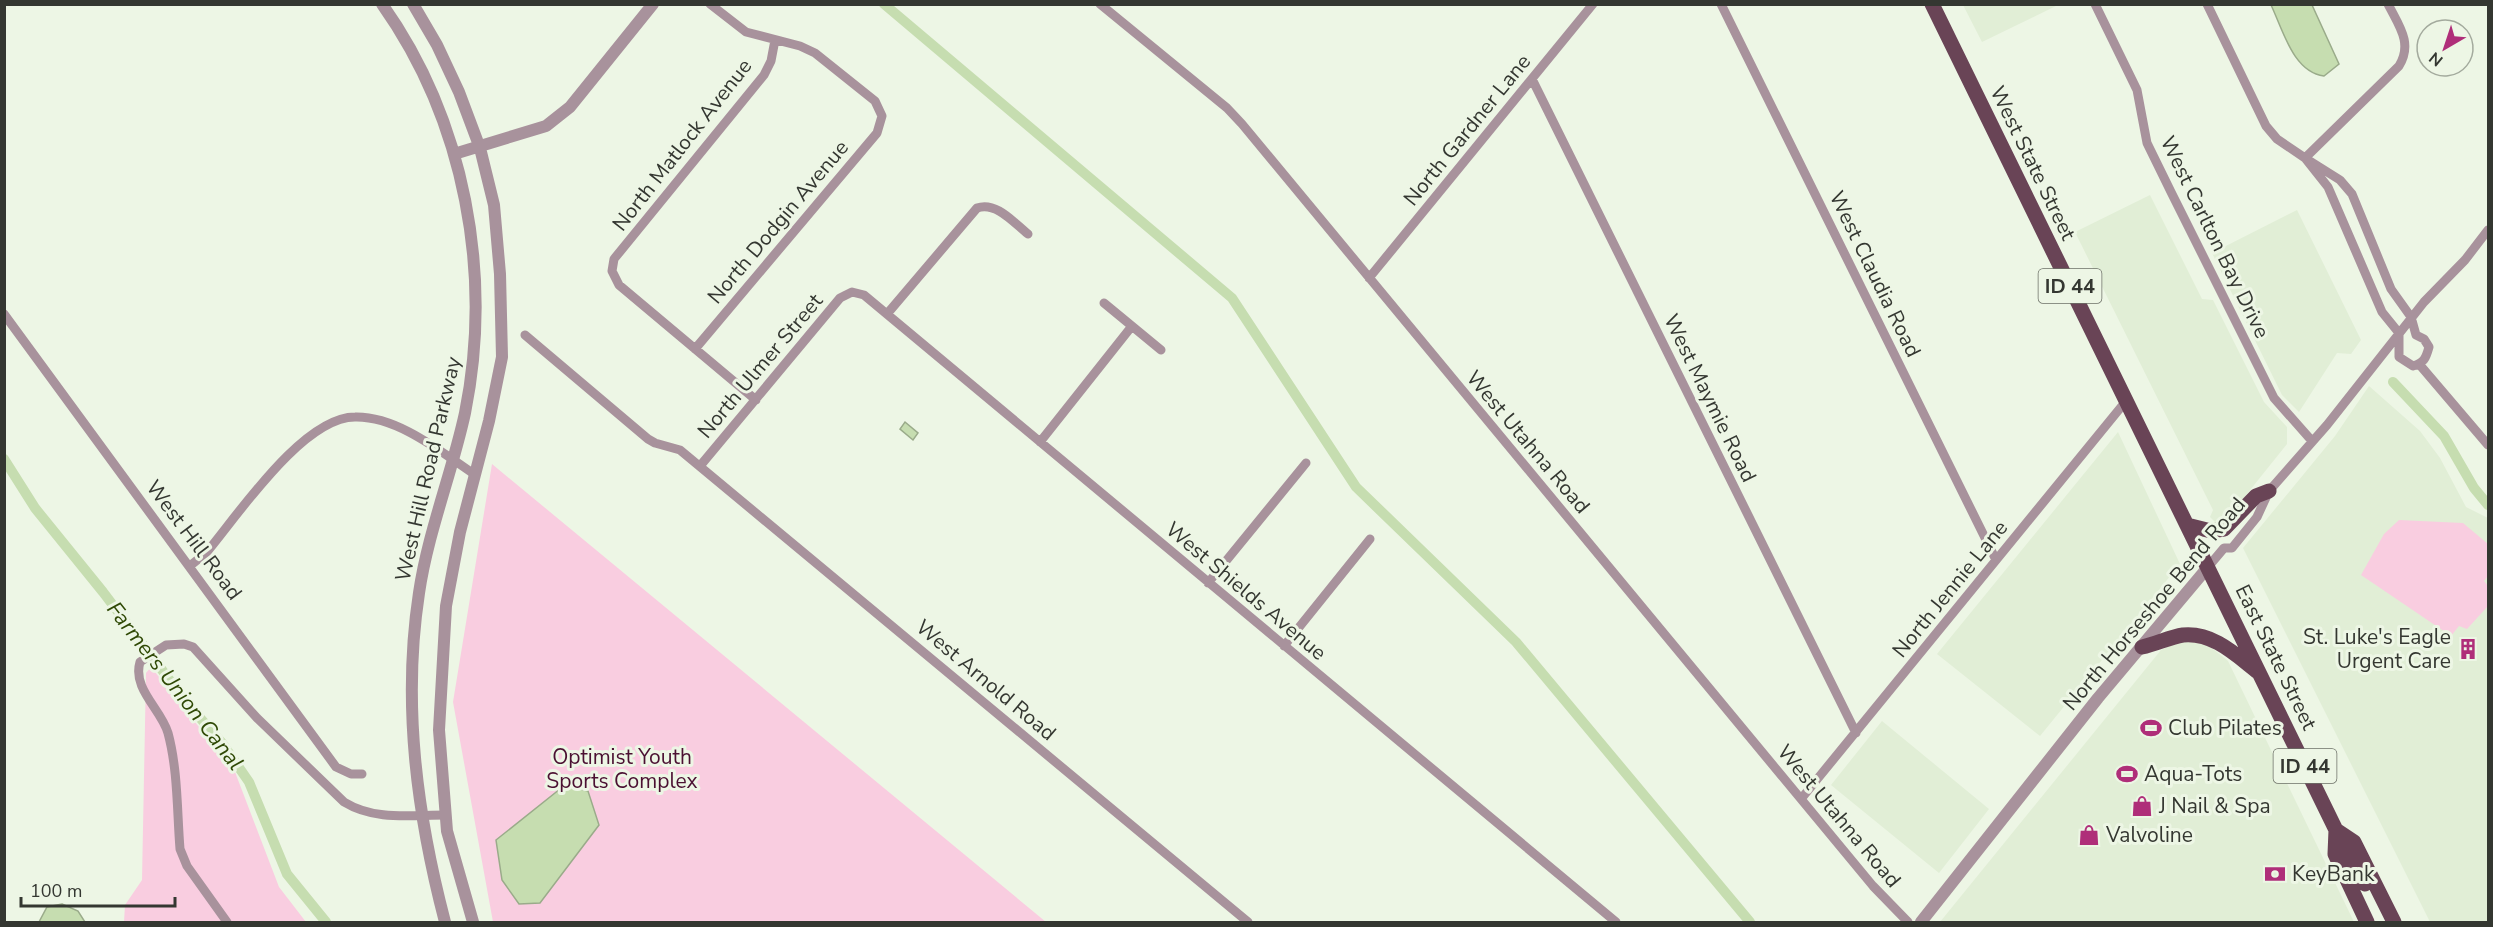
<svg xmlns="http://www.w3.org/2000/svg" width="2493" height="927" font-family="'Nunito Sans',sans-serif">
	<style>
		.built { fill: #e1eed6 }
		.green { fill: #f9cde0 }
		.water { fill: #c6ddb0; stroke: #9aab8a; stroke-width: 1.5 }
		.lines { fill: none; stroke-linecap: round; stroke-linejoin: round }
		.canal { stroke: #c6ddb0; stroke-width: 10 }
		.minor { stroke: #a8929c; stroke-width: 9 }
		.tertiary { stroke: #a8929c; stroke-width: 12 }
		.primary { stroke: #694456; stroke-width: 15 }
		.labels { text-anchor: middle; dominant-baseline: central; stroke-width: 6; stroke-linejoin: round; paint-order: stroke }
		.shield { fill: #edf6e5; stroke: #6c7067; stroke-width: 1.5 }
		.shield-label { font-size: 20px; font-weight: bold; fill: #343731 }
		.street-label { font-size: 21px; fill: #343731; stroke: #edf6e5 }
		.poi-label { font-size: 21px; fill: #343731; stroke: #edf6e5; text-anchor: start }
		.park-label { font-size: 21px; fill: #4b1032; stroke: #edf6e5 }
		.water-label { font-size: 22px; font-style: italic; fill: #2f4905; stroke: #edf6e5 }
	</style>
	<rect width="100%" height="100%" fill="#edf6e5"/>
	<path class="built" d="M1963,5H2058L1982,42Z
		M2150,195L2202,299L2213,300L2264,402L2287,427V444L2226,520L2216,523L2210,517L2213,510L2075,232Z
		M2297,210L2361,340L2351,354L2337,353L2299,412L2282,395L2212,253Z
		M2369,386L2420,431L2440,458L2466,507L2488,518V922H2430L2243,548L2335,436Z
		M2118,432L2180,564L2040,736L1937,654Z
		M2183,640L2208,645L2228,661L2354,922H1940L2161,650Z
		M1882,721L1989,809L1939,873L1831,785Z"/>
	<path class="green" d="M492,464L1046,922H493L453,702Z
		M2399,520L2463,523L2488,544V576L2484,581L2488,586V606L2467,629L2459,626L2451,636L2361,575L2384,534Z
		M151,667L235,772L279,887L306,922H124L125,905L142,880L146,673Z"/>
	<path class="water" d="M2271,5H2312L2339,64L2324,76C2293,72 2283,30 2271,5Z
		M905,422L918,433L913,440L900,429Z
		M565,785L588,791L599,825L540,903L519,904L502,880L496,840Z
		M62,904L78,911L85,922H39L47,907Z"/>
	<g class="lines">
		<path class="canal" d="M884,4L1232,298L1356,487L1516,642L1750,922
			M2393,382L2444,436L2474,488L2488,505
			M4,459L35,508L103,592L187,703L222,743L249,782L287,874L326,922"/>
		<path class="minor" d="M1100,4L1227,108L1242,124L1873,886L1908,922
			M1721,4L1996,560
			M2095,4L2137,90L2147,143L2171,192L2274,398L2312,441
			M2207,4L2266,126L2277,139L2305,158L2399,66C2413,43 2399,26 2388,4
			M1532,79L1856,733
			M2305,158L2340,180L2352,194L2391,289L2411,317L2416,335L2424,339L2429,347C2426,358 2424,363 2413,366L2399,357V333L2382,312L2328,187Z
			M1369,278L1593,4
			M1104,303L1161,350
			M4,314L336,767L351,774H362
			M887,314L977,208C996,201 1014,223 1028,234
			M525,335L648,439L655,443L680,450L1248,922
			M695,349L877,133L882,116L875,101L815,53L800,46L746,32L710,4
			M2419,364L2488,445
			M756,400L619,285L612,271L614,259L764,75L771,61L775,40
			M1040,442L1132,326
			M700,466L840,298L852,292L864,295L1616,922
			M191,565L206,553C238,515 303,417 355,417C397,416 440,451 474,474
			M2208,567L2224,548H2232L2257,517L2269,491L2327,425L2424,302L2465,260L2488,230
			M1208,583L1306,463
			M1284,646L1370,539
			M1801,799L2126,401
			M227,922L187,866L180,849C177,812 178,770 168,733C161,709 132,689 140,662L166,645L184,644L193,647L257,718L344,802C375,821 410,815 446,815"/>
		<path class="tertiary" d="M382,4C465,121 493,274 465,413C452,473 428,532 419,593C402,704 417,815 445,922
			M413,4L437,45L459,92L480,148L494,205L500,274L502,357L489,421L460,532L446,606L439,730L447,831L473,922
			M454,154L546,126L570,107L653,4
			M1921,922L2098,698L2208,567"/>
		<path class="primary" d="M1932,4L2336,830L2335,854L2367,922
			M2187,525L2211,531L2224,529L2256,496L2269,491
			M2142,647C2156,644 2170,637 2183,635C2213,632 2236,655 2258,672
			M2336,830L2354,842L2394,922
			M2336,843L2345,849L2365,884"/>
	</g>
	<defs>
		<symbol id="building-bare" viewBox="-9 -9 18 18"><path d="M-4-6H4V6H1V3H-1V6H-4ZM-2.5-4.3h1.7v1.8h-1.7ZM.8-4.3h1.7v1.8H.8ZM-2.5-1h1.7V.8h-1.7ZM.8-1h1.7V.8H.8Z" fill="#af2e79" stroke="#edf6e5" stroke-width="2.5" paint-order="stroke"/></symbol>
		<symbol id="stadium-bare" viewBox="-9 -9 18 18"><path d="M0-5a6.5 5 0 1 0 0 10a6.5 5 0 1 0 0-10ZM-3.5-1.8h7v3.6h-7Z" fill="#af2e79" stroke="#edf6e5" stroke-width="2.5" paint-order="stroke"/></symbol>
		<symbol id="shop-bare" viewBox="-9 -9 18 18"><path d="M-5-2.5h2.3a2.7 3.5 0 0 1 5.4 0H5L5.5 6h-11ZM-1.5-2.5h3a1.5 2.3 0 0 0-3 0Z" fill="#af2e79" stroke="#edf6e5" stroke-width="2.5" paint-order="stroke"/></symbol>
		<symbol id="bank-bare" viewBox="-9 -9 18 18"><path d="M-6-4H6V4H-6ZM0-2.3a2.3 2.3 0 1 0 0 4.6a2.3 2.3 0 1 0 0-4.6Z" fill="#af2e79" stroke="#edf6e5" stroke-width="2.5" paint-order="stroke"/></symbol>
	</defs>
	<g fill-rule="evenodd">
		<use href="#building-bare" x="2453" y="634" width="30" height="30"/>
		<use href="#stadium-bare" x="2136" y="713" width="30" height="30"/>
		<use href="#stadium-bare" x="2112" y="759" width="30" height="30"/>
		<use href="#shop-bare" x="2127" y="791" width="30" height="30"/>
		<use href="#shop-bare" x="2074" y="820" width="30" height="30"/>
		<use href="#bank-bare" x="2260" y="859" width="30" height="30"/>
	</g>
	<g class="labels">
		<g class="shield">
			<rect x="2038.5" y="269" width="63" height="34" rx="4.5"/>
			<rect x="2273.5" y="749" width="63" height="34" rx="4.5"/>
		</g>
		<g class="shield-label">
			<text x="2070" y="286">ID 44</text>
			<text x="2305" y="766">ID 44</text>
		</g>
		<g class="street-label">
			<text transform="translate(1467 130) rotate(-51)">North Gardner Lane</text>
			<text transform="translate(682 145) rotate(-52)">North Matlock Avenue</text>
			<text transform="translate(2033 163) rotate(64)">West State Street</text>
			<text transform="translate(778 222) rotate(-50)">North Dodgin Avenue</text>
			<text transform="translate(2215 237) rotate(64)">West Carlton Bay Drive</text>
			<text transform="translate(1875 274) rotate(64)">West Claudia Road</text>
			<text transform="translate(760 366) rotate(-50)">North Ulmer Street</text>
			<text transform="translate(1710 398) rotate(64)">West Maymie Road</text>
			<text transform="translate(1528 442) rotate(50)">West Utahna Road</text>
			<text transform="translate(428 469) rotate(-77)">West Hill Road Parkway</text>
			<text transform="translate(194 540) rotate(53)">West Hill Road</text>
			<text transform="translate(1950 589) rotate(-51)">North Jennie Lane</text>
			<text transform="translate(1246 591) rotate(40)">West Shields Avenue</text>
			<text transform="translate(2154 604) rotate(-50)">North Horseshoe Bend Road</text>
			<text transform="translate(2276 657) rotate(64)">East State Street</text>
			<text transform="translate(986 680) rotate(40)">West Arnold Road</text>
			<text transform="translate(1839 816) rotate(50)">West Utahna Road</text>
		</g>
		<g class="poi-label">
			<text x="2451" y="637" text-anchor="end">St. Luke's Eagle<tspan x="2451" dy="24">Urgent Care</tspan></text>
			<text x="2168" y="728">Club Pilates</text>
			<text x="2144" y="774">Aqua-Tots</text>
			<text x="2159" y="806">J Nail &amp; Spa</text>
			<text x="2106" y="835">Valvoline</text>
			<text x="2292" y="874">KeyBank</text>
		</g>
		<g class="park-label">
			<text x="622" y="757">Optimist Youth<tspan x="622" dy="24">Sports Complex</tspan></text>
		</g>
		<g class="water-label">
			<text transform="translate(175 686) rotate(52)">Farmers Union Canal</text>
		</g>
	</g>
	<rect width="2493" height="927" fill="none" stroke="#343731" stroke-width="12"/>
	<g transform="translate(2445 48) rotate(219)"><circle r="28" fill="#edf6e5" stroke="#a3aa9d" stroke-width="1.5"/>
	<path d="M0-4.5L10 22L0 15L-10 22Z" fill="#af2e79"/>
	<text y="-9" font-size="16" font-weight="bold" text-anchor="middle" fill="#343731">N</text>
	</g>
	<path d="M21 897v9h154v-9" fill="none" stroke="#343731" stroke-width="3"/>
	<text x="30" y="897" font-size="18" fill="#343731" stroke="#edf6e5" stroke-width="4.5" paint-order="stroke">100 m</text>
</svg>
